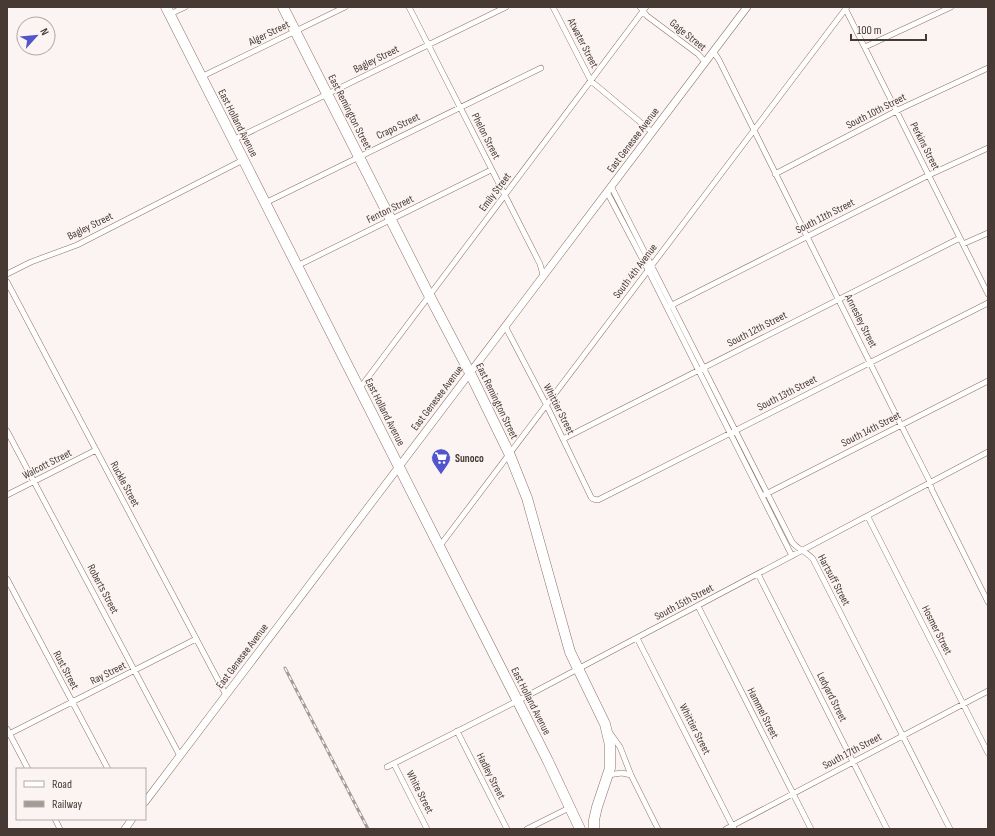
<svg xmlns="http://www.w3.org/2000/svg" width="995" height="836" font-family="'Sofia Sans Condensed',sans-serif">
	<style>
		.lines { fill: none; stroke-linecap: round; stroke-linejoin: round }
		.street-casing { stroke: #8e7165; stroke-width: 6 }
		.secondary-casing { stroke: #8e7165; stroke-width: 8 }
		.highway-casing { stroke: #8e7165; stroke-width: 11 }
		.street { stroke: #fff; stroke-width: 5 }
		.secondary { stroke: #fff; stroke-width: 7 }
		.highway { stroke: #fff; stroke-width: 10 }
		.rail-casing { stroke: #a49a96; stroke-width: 3 }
		.rail { stroke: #fbf4f2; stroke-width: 1.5; stroke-dasharray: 4.5; stroke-linecap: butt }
		.labels { text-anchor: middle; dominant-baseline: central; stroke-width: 3; stroke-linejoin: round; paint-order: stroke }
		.street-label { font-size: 11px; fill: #473a34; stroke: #fbf4f2 }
		.poi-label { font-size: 11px; font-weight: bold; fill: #473a34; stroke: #fbf4f2; text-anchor: start }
	</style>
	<rect width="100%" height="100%" fill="#fbf4f2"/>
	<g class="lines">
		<defs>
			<path id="street" d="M409,7L540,264L543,275
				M553,7L591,81L652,132
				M640,7L647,16L698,54L705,62
				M845,8L988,294
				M170,14L185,7
				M865,47L951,7
				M713,51L719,60L901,425L929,480L932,490L988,602
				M201,77L345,7
				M233,140L506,7
				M775,174L902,108L988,68
				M611,186L792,542C798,550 806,551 813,559L950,829
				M607,192L645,264L792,556
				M265,203L541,68
				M963,244L988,233
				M297,266L491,170
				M7,274L31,262L77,245L243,160
				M7,282L226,695
				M670,306L929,175L988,148
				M505,326L546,404L591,497L593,499L598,500L988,303
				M360,388L646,7
				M7,431L180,756
				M563,439L960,238
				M7,495L96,450
				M764,495L988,381
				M868,517L988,753
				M439,547L847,7
				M758,574L887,829
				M7,579L108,769
				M698,606L811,829
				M637,638L734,829
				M7,729L28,769
				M457,731L507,829
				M610,733L620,747L631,775L658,829
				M7,735L196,639
				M394,764L427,829
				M387,767L523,698L988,452
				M608,775L622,773L631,775
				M55,819L60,829
				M527,829L569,808
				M726,829L988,691"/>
			<path id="secondary" d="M145,802L747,7
				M125,829L132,819"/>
			<path id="highway" d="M166,7L548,761L580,829
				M283,7L429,295L470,373L509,453L527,498L570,652L605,724L610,745V768L597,807L594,820V829"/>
		</defs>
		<use href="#street" class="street-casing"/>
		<use href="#secondary" class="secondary-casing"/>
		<use href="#highway" class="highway-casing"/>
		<use href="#street" class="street"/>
		<use href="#secondary" class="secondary"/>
		<use href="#highway" class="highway"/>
		<defs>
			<path id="rail" d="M285,668L368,829"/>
		</defs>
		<use href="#rail" class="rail-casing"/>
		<use href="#rail" class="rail"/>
	</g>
	<defs>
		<symbol id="supermarket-pin" viewBox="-11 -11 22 30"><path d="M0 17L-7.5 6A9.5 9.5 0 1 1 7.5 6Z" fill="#5255cc" stroke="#fbf4f2"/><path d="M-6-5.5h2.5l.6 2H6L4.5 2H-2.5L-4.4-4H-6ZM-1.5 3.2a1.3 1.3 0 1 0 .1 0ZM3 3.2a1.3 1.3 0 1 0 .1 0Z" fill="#fff"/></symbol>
	</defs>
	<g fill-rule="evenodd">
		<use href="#supermarket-pin" x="430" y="447" width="22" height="30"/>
	</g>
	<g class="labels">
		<g class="street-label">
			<text transform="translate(269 33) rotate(-26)">Alger Street</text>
			<text transform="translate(688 35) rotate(39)">Gage Street</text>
			<text transform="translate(583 43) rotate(63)">Atwater Street</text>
			<text transform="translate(376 59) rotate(-26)">Bagley Street</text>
			<text transform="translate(876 111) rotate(-27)">South 10th Street</text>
			<text transform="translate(350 112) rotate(63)">East Remington Street</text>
			<text transform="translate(238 123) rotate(63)">East Holland Avenue</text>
			<text transform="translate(398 126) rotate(-26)">Crapo Street</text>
			<text transform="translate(486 136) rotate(63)">Phelon Street</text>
			<text transform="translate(633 140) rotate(-53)">East Genesee Avenue</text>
			<text transform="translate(925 146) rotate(63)">Perkins Street</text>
			<text transform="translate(495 192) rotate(-53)">Emily Street</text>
			<text transform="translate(390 209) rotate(-26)">Fenton Street</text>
			<text transform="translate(825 216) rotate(-27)">South 11th Street</text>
			<text transform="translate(90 226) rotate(-26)">Bagley Street</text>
			<text transform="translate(635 271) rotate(-53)">South 4th Avenue</text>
			<text transform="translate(861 321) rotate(63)">Annesley Street</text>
			<text transform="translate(757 329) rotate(-27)">South 12th Street</text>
			<text transform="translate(787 393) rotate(-27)">South 13th Street</text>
			<text transform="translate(437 398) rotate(-53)">East Genesee Avenue</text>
			<text transform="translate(497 401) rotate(64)">East Remington Street</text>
			<text transform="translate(559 409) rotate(63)">Whittier Street</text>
			<text transform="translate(385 412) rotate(63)">East Holland Avenue</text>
			<text transform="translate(871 429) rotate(-27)">South 14th Street</text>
			<text transform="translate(47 464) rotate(-27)">Walcott Street</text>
			<text transform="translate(125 484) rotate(62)">Ruckle Street</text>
			<text transform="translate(834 580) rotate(62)">Hartsuff Street</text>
			<text transform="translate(103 589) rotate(62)">Roberts Street</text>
			<text transform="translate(684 602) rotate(-28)">South 15th Street</text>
			<text transform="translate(937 630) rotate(63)">Hosmer Street</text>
			<text transform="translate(242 656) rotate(-53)">East Genesee Avenue</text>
			<text transform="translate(66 670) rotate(62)">Rust Street</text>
			<text transform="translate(108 673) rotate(-27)">Ray Street</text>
			<text transform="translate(832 697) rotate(63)">Ledyard Street</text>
			<text transform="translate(531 701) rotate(63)">East Holland Avenue</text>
			<text transform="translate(763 713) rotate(63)">Hammel Street</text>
			<text transform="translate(695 729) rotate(63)">Whittier Street</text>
			<text transform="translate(852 751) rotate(-28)">South 17th Street</text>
			<text transform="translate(491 776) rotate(63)">Hadley Street</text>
			<text transform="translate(420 792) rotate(63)">White Street</text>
		</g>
		<g class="poi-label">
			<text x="455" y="458">Sunoco</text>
		</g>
	</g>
	<rect width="995" height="836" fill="none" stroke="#473a34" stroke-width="16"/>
	<rect x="16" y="768" width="130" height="52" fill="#fbf4f2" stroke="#b3aaa6"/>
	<rect x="24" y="781" width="20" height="6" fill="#ffffff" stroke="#b3aaa6"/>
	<text x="52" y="788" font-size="12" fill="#473a34">Road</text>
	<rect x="24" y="801" width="20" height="6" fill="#a49a96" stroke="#b3aaa6"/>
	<text x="52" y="808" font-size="12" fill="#473a34">Railway</text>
	<g transform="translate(36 36) rotate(63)"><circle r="19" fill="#fbf4f2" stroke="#b3aaa6"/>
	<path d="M0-3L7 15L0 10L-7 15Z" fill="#5255cc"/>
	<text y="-6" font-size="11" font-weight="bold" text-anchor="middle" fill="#473a34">N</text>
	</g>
	<path d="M851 34v6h75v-6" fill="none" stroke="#473a34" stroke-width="2"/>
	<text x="857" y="34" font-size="12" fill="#473a34" stroke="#fbf4f2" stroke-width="3" paint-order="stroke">100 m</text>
</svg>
